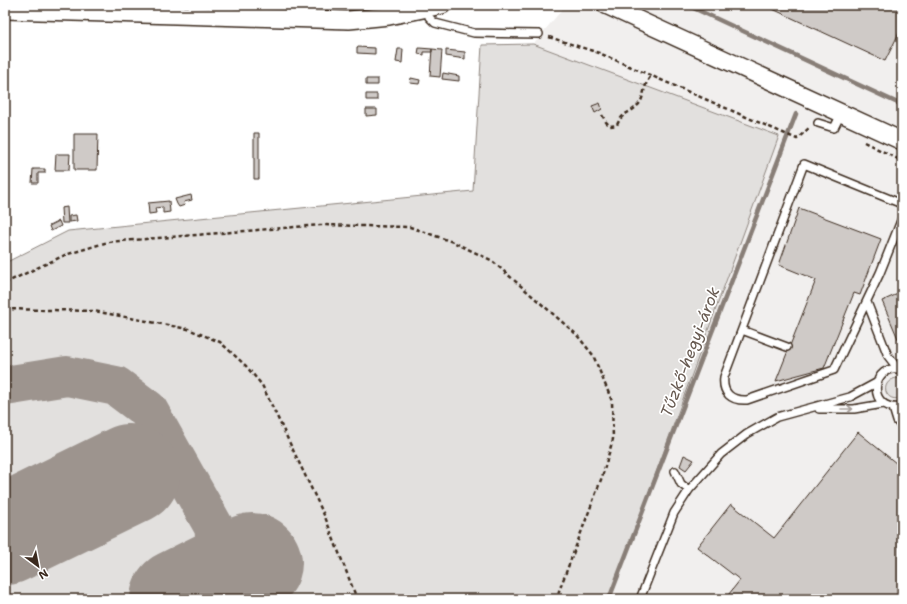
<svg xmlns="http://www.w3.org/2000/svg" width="907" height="604" font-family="'Shantell Sans',sans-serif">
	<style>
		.built { fill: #f1efee }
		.green { fill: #e2e0de; stroke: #8e857e }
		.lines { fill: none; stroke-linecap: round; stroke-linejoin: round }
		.stream { stroke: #887e77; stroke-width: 4.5 }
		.taxiway { stroke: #9d948e; stroke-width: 40 }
		.runway { stroke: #9d948e; stroke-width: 100 }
		.building { fill: #cfcac7; stroke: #3b2a1e }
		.service-casing { stroke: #3b2a1e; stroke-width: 10 }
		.tertiary-casing { stroke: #3b2a1e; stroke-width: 20 }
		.path { stroke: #3b2a1e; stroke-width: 2.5; stroke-dasharray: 4 3; stroke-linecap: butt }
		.service { stroke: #fff; stroke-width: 7 }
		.tertiary { stroke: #fff; stroke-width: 17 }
		.oneway { stroke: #a79f9a }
		.labels { text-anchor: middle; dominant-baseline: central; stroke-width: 3.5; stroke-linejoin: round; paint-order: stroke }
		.water-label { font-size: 16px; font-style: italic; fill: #685b52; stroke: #fff }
	</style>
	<rect width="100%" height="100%" fill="#fff"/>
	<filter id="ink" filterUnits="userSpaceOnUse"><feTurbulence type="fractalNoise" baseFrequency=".025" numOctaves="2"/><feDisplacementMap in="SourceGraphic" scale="8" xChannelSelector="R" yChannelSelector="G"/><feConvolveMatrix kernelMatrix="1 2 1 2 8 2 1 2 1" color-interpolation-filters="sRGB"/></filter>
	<g filter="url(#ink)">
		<path class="built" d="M566,5H902V599H610L704,340L533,44Z"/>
		<path class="green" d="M246,5H379V9C360,12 258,12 246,5Z
			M533,44L779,136L610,599H5V263L68,231L473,191L482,45Z
			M896,378L902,380V397C887,405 877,383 896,378Z"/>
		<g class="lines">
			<path class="stream" d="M687,5L902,105
				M609,599L796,114"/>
			<path class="taxiway" d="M5,386L67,376L116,386L148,410L214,527L221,578"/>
			<path class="runway" d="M5,535L130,474
				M180,599L252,563"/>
		</g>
		<path class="building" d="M764,5H902V27L885,61Z
			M357,47L375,48V54L357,53Z
			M419,48L432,49V52H424V55L418,54Z
			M398,49H403L402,63L396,62Z
			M432,49L442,50L440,77L430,76Z
			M446,50L465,52V59L446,56Z
			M443,73L459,76V81L442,79Z
			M411,78L420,80L419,84L410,83Z
			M366,79H378V85H366Z
			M366,94H377V100H366Z
			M600,103L602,109L595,113L592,106Z
			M366,109H377V115L366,116Z
			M254,133H259V179H254Z
			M74,134H98L97,170H74Z
			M56,154H70L69,170H55Z
			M33,169H45V173H38V183H32Z
			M191,195L192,200L184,202L185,205L179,207L177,204L175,199Z
			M169,201L170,212L163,213V207L155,208L156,213L149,214L148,203Z
			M67,207L68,223H62L61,208Z
			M799,208L881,239L860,295L854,293L824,368L776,381L816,280L779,265Z
			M76,215L77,221L69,222V216Z
			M59,221L61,226L51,231L49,226Z
			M902,292V348L882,301Z
			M858,432L902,468V599H725L740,580L697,547L731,504L774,538Z
			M684,455L694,460L686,470L680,466Z"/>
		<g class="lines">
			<defs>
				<path id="service" d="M427,9L429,17L435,23L474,33L539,34
					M230,15V5
					M818,123L834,128L841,114
					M902,204L804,164L724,377C722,393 731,401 747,400L834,370L880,273L902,218
					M867,302L888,356L898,369
					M742,330L787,347
					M902,370C872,360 864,412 902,407
					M893,408L897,421L902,427
					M819,409H854L883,404
					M675,471L681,484L689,490
					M640,599L674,513L689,490L721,454L747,434L777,417L850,397L876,383"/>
				<path id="tertiary" d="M606,5L902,141
					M5,10L349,20L389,16L442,5"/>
			</defs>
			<use href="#service" class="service-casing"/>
			<use href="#tertiary" class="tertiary-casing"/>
			<path class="path" d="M549,37L599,53L797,139L809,128
				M602,115L606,122L610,126L617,125C623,111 630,114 638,105C645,98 643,84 651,76
				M864,142L902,161
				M5,283L65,255L108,242L320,225L410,227L453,242L491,260L576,334L593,355L612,401L613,439L602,477L556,599
				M5,309L94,311L188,329L220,342L246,366L262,385L325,517L357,599"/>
			<use href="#service" class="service"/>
			<use href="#tertiary" class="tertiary"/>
		</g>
		<defs><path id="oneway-shaft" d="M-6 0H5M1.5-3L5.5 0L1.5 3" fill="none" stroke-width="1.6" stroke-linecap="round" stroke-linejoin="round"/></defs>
		<use class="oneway" href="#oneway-shaft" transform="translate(847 409)"/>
	</g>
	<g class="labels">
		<g class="water-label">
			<text transform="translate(690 352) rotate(-69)">Tűzkő-hegyi-árok</text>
		</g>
	</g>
	<rect width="907" height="604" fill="none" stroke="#fff" stroke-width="20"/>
	<rect x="10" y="10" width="887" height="584" fill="none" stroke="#3b2a1e" stroke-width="1.5" filter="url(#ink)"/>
	<g transform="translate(38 566) rotate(148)" stroke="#ffffff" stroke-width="3" paint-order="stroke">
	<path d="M0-3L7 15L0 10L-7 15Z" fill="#3b2a1e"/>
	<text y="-6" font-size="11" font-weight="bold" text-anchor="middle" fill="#3b2a1e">N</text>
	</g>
</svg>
